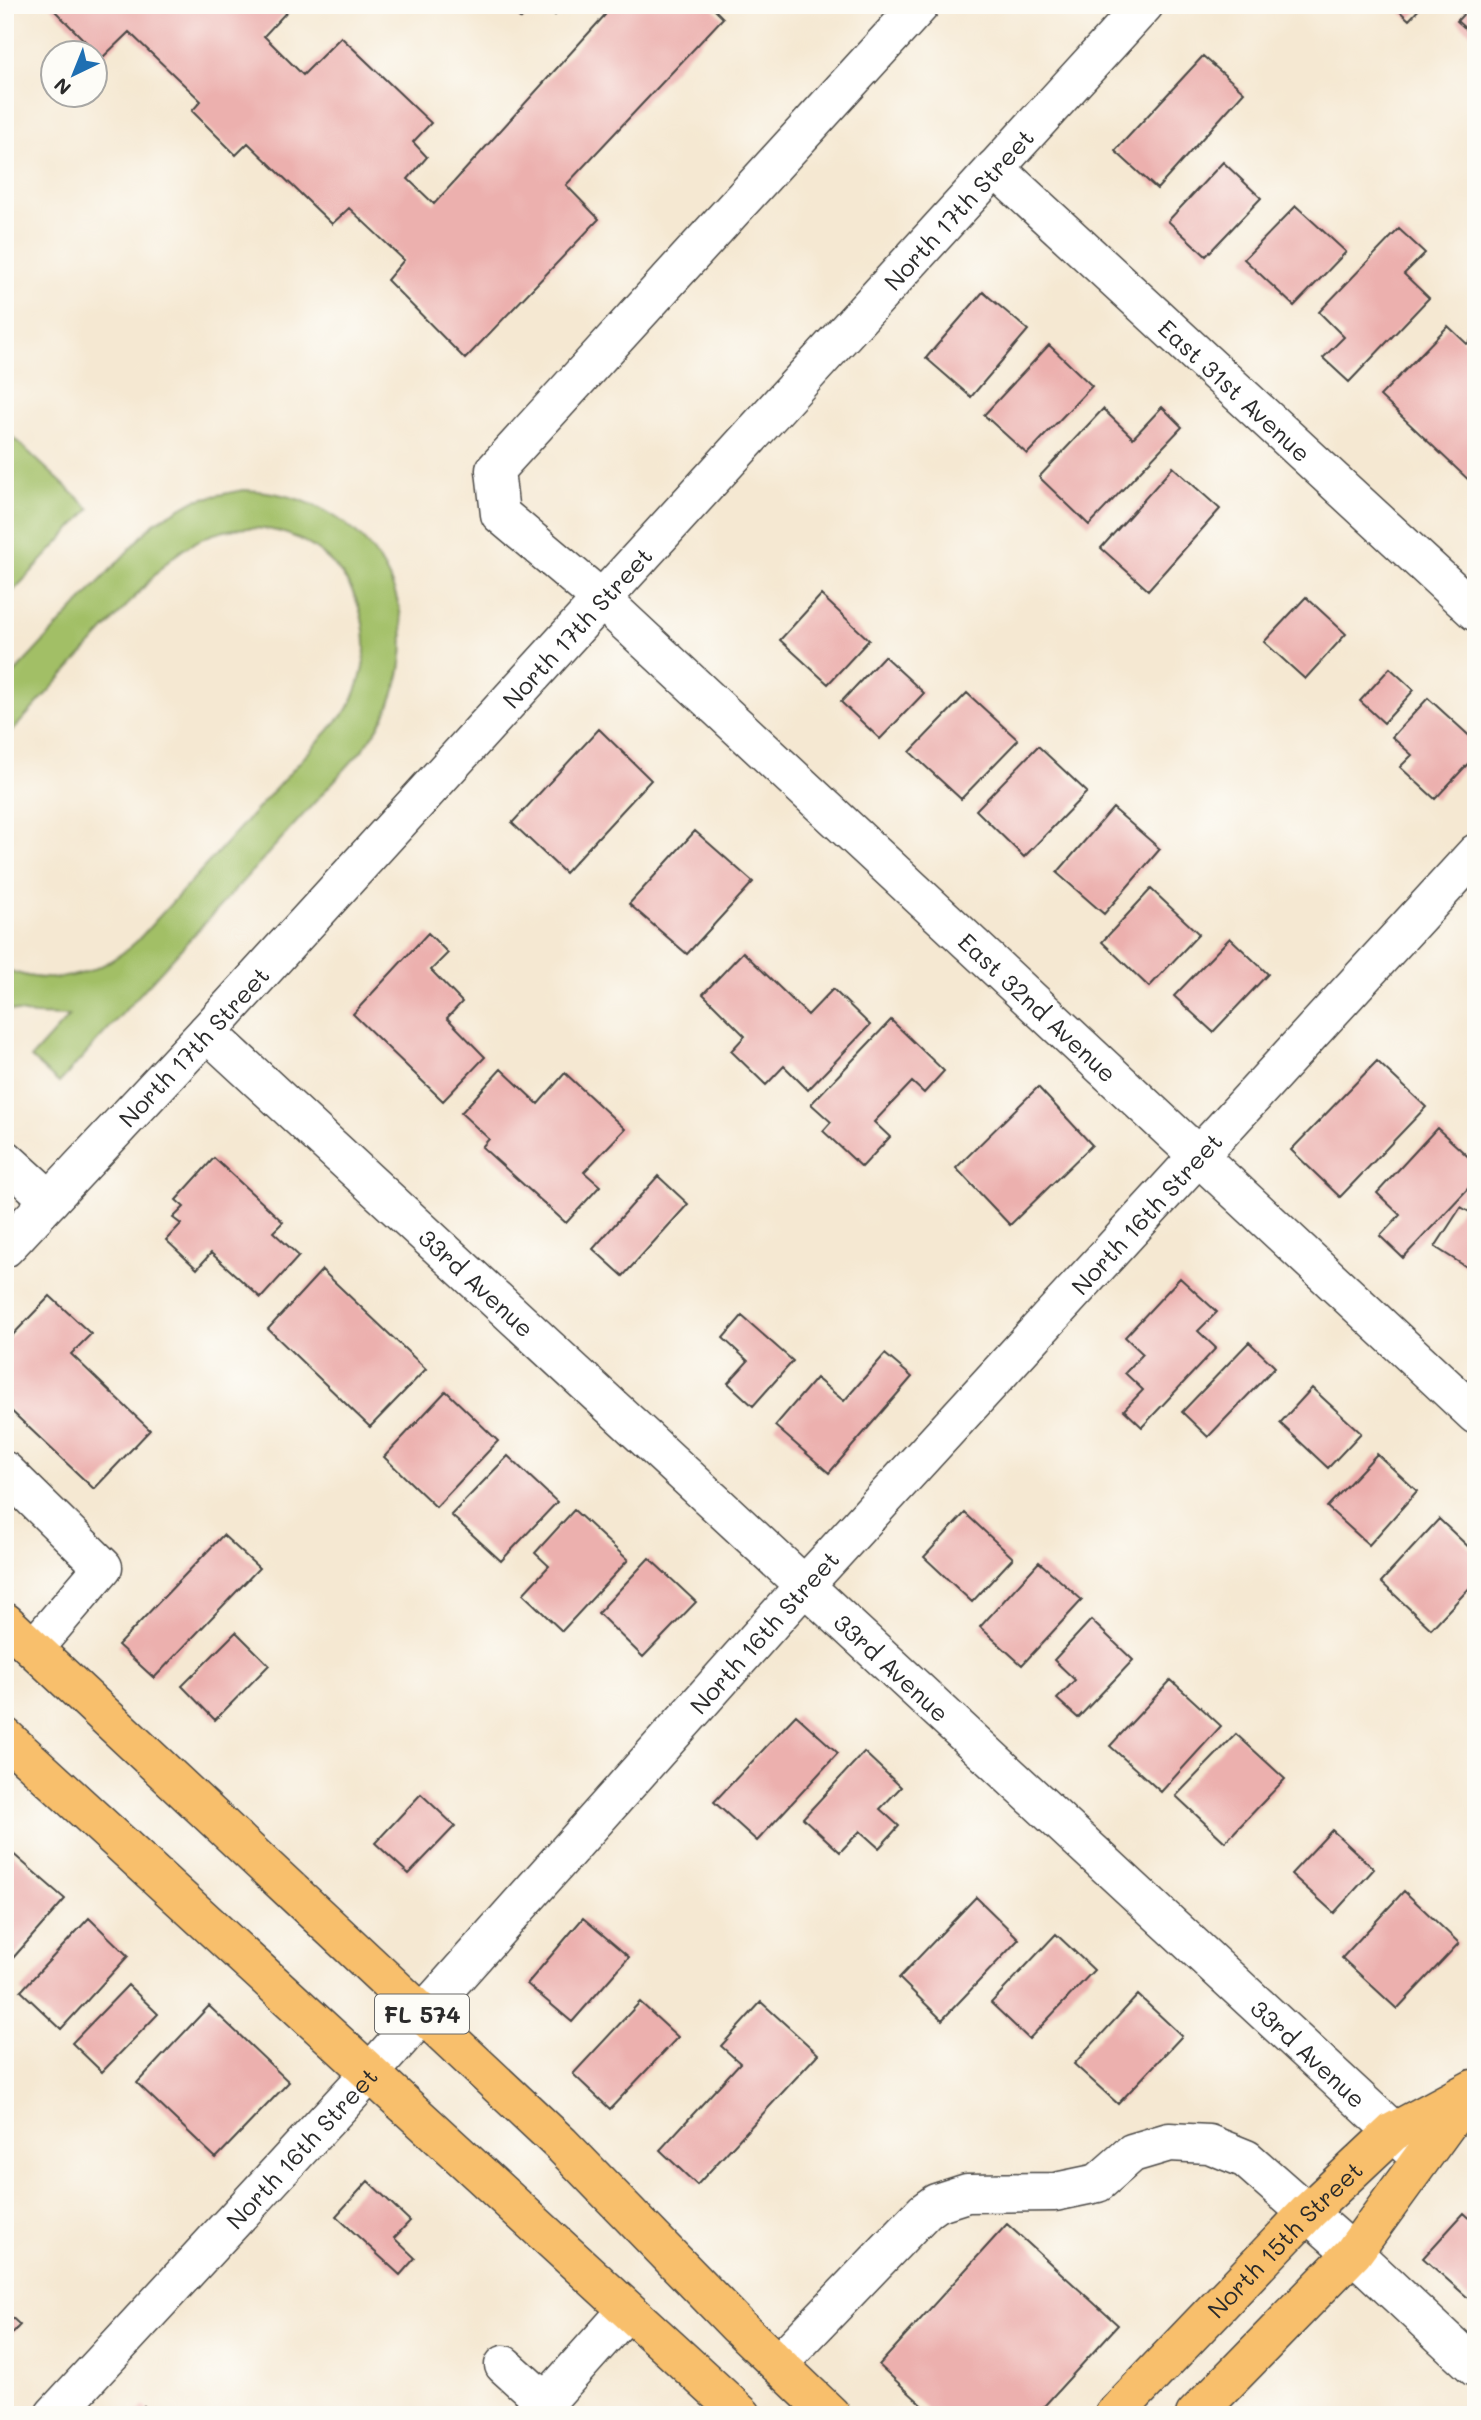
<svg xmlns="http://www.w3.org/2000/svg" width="1481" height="2420" font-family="Mali,sans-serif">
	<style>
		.green { fill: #a2bf66; stroke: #667548; stroke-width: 2 }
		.building { fill: #ecb0ae }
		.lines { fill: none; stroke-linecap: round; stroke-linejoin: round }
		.minor-casing { stroke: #494744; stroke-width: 41 }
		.major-casing { stroke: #494744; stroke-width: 41 }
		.minor { stroke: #fff; stroke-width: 38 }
		.major { stroke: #f8bf6c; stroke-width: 38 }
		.labels { text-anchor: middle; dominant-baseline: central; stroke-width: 7; stroke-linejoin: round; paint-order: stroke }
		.shield { fill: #fdfcf7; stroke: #6a6a68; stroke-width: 2 }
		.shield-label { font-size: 23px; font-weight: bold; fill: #2b2b2b }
		.street-label { font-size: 24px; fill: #2b2b2b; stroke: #fdfcf7 }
	</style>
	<rect width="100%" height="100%" fill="#fdfcf7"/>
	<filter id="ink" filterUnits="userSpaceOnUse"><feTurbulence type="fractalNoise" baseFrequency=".0143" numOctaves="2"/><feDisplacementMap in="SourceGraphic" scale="14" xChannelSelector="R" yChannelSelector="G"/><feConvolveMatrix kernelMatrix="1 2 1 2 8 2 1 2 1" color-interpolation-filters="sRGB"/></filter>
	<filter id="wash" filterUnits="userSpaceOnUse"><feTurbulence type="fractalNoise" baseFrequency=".00686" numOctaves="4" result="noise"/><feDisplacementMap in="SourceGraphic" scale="28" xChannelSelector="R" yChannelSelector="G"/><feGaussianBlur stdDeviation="1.57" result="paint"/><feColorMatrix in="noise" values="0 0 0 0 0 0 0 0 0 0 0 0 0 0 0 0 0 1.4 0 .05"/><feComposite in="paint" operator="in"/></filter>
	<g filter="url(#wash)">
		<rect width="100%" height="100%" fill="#f5e8d2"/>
		<path class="green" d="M5,430L90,509L5,600Z
			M243,490C386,494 450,636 364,748L59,1083L31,1058L69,1016L34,1015L5,1009V969C53,989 100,975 137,941L348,709C415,583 269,466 164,565L5,739V683L154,523L195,500Z"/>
		<g id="blocks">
			<path class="building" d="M49,5H293L264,36L303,75L341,37L431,123L413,142L427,157L408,179L434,204L605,15L594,5H710L723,18L566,185L599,219L465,359L387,280L404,260L349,208L332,224L248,143L236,155L192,111L201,101L129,32L102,58Z
				M506,5H535L521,19Z
				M544,5H565L555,15Z
				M1393,5H1423L1409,20Z
				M1472,5H1476V38L1457,21Z
				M1203,56L1244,92L1157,189L1115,151Z
				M1223,162L1261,198L1206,256L1168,221Z
				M1296,206L1346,252L1294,306L1244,259Z
				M1399,229L1425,253L1404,274L1429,298L1349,382L1323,358L1344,337L1319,312Z
				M983,292L1028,330L971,397L926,358Z
				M1448,326L1467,344L1476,336V487L1380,396Z
				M1049,345L1092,386L1027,454L984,415Z
				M1162,407L1182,427L1089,525L1039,477L1103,409L1133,438Z
				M1173,467L1220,509L1148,590L1101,548Z
				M821,595L869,640L828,684L780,640Z
				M1306,597L1346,634L1305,679L1264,642Z
				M884,656L924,693L880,739L841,702Z
				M1390,668L1414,690L1384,723L1360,701Z
				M967,693L1018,740L961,799L910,752Z
				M1428,698L1476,742V755L1435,799L1400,767L1412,755L1392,737Z
				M599,729L651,780L565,873L512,823Z
				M1038,746L1087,792L1024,857L976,810Z
				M1113,808L1160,849L1104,914L1057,873Z
				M695,831L753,882L687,954L629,904Z
				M1151,889L1199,934L1149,987L1102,942Z
				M428,933L448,953L431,970L462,1002L447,1018L485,1057L443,1101L353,1014Z
				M1230,938L1268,974L1213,1032L1174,996Z
				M743,952L808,1015L833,989L870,1025L808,1090L784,1066L766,1085L731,1051L745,1036L703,994Z
				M891,1020L944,1071L924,1093L912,1082L874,1122L890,1137L862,1167L823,1131L831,1122L811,1104Z
				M1377,1061L1426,1107L1340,1197L1291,1150Z
				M501,1069L538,1104L565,1073L625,1129L584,1172L600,1186L566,1223L482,1147L489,1139L461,1113Z
				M1038,1087L1092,1145L1010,1225L956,1168Z
				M1437,1128L1476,1164V1180L1403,1258L1380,1236L1400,1215L1377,1193Z
				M214,1158L283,1222L273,1232L299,1256L261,1298L211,1253L197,1269L166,1240L181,1224L173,1218L184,1207L176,1200Z
				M658,1176L688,1204L623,1276L593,1249Z
				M1461,1207L1476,1216V1273L1435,1247Z
				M322,1270L426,1369L370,1427L268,1329Z
				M1180,1278L1217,1312L1198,1331L1216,1348L1142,1427L1124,1410L1143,1390L1125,1373L1143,1354L1125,1337Z
				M50,1296L91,1334L71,1354L150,1430L94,1489L5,1405V1343Z
				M742,1316L793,1361L753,1406L728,1383L748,1361L723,1338Z
				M1249,1342L1275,1367L1208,1437L1182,1412Z
				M885,1354L912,1377L829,1473L775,1426L816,1378L844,1401Z
				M1312,1388L1361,1433L1328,1468L1280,1423Z
				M446,1391L498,1441L436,1507L384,1457Z
				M1377,1454L1417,1491L1369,1545L1327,1507Z
				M508,1456L557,1502L501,1561L451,1515Z
				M574,1510L628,1560L562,1631L523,1594L549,1566L535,1553Z
				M965,1513L1013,1558L972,1602L924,1557Z
				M1439,1519L1476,1554V1581L1431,1629L1381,1582Z
				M223,1535L259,1568L154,1678L118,1645Z
				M649,1558L696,1602L643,1657L598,1613Z
				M1039,1562L1082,1600L1022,1665L980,1627Z
				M1091,1620L1133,1660L1078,1718L1057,1699L1075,1680L1054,1660Z
				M236,1632L269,1665L215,1720L182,1686Z
				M1171,1680L1221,1726L1161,1792L1110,1746Z
				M796,1715L838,1753L757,1841L714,1802Z
				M1236,1734L1285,1779L1225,1842L1176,1796Z
				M864,1752L901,1787L880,1809L899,1826L879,1848L860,1831L840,1852L803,1818Z
				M421,1794L455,1826L409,1874L375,1843Z
				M1332,1830L1374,1869L1334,1913L1291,1874Z
				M11,1852L65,1899L5,1967V1858Z
				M1404,1891L1459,1943L1397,2009L1342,1958Z
				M976,1897L1019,1939L942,2020L899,1978Z
				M89,1918L128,1956L61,2029L21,1991Z
				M583,1918L629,1957L572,2022L527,1984Z
				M1056,1934L1094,1970L1029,2039L991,2003Z
				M128,1985L158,2014L102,2072L72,2043Z
				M1138,1995L1182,2036L1118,2104L1074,2064Z
				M640,2002L678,2037L610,2109L573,2074Z
				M761,2002L818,2054L697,2185L660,2150L740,2063L721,2046Z
				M209,2006L289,2082L216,2158L137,2083Z
				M368,2181L410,2221L394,2238L415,2258L400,2275L336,2216Z
				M1464,2213L1476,2224V2305L1423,2258Z
				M1007,2224L1118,2325L1036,2415H933L879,2365Z
				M5,2311L20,2325L5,2341Z
				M144,2406L153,2415H135Z"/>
		</g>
	</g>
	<g filter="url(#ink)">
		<use href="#blocks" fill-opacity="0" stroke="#494744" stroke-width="2"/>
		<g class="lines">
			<defs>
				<g id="minor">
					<path id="s1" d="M920,5L495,470L500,514L601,599L1476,1415"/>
					<path id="s2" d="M995,168L1476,612"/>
					<path id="s3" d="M207,1032L1417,2153"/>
					<path d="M5,1159L50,1200"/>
					<path id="s4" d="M5,1248L207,1032L1144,5"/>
					<path d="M5,1471L103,1567L34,1648"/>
					<path d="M778,2364L925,2211L936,2203L967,2193L1055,2192L1098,2183L1132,2153L1169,2142L1209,2144L1246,2159L1353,2253L1476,2368"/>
					<path d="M504,2365L545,2402"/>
					<path id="s5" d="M54,2415L369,2074L804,1586L1476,853"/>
					<path d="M534,2415L627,2311"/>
				</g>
				<g id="major">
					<path d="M5,1622L561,2144L737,2325L831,2415"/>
					<path d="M5,1737L742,2415"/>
					<path id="s6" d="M1114,2415L1308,2212L1393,2132L1473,2089"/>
					<path d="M1195,2415L1353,2253L1468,2095"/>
				</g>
			</defs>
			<use href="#minor" class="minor-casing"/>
			<use href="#major" class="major-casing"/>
			<use href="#minor" class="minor"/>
			<use href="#major" class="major"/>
		</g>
	</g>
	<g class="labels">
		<rect class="shield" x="375" y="1994.5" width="94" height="39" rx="5"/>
		<g class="shield-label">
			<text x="422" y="2014">FL 574</text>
		</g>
		<g class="street-label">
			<text stroke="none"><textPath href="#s4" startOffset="1410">North 17th Street</textPath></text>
			<text stroke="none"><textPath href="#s2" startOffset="327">East 31st Avenue</textPath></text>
			<text stroke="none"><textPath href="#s4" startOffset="844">North 17th Street</textPath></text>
			<text stroke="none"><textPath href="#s1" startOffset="1404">East 32nd Avenue</textPath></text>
			<text stroke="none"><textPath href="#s4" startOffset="276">North 17th Street</textPath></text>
			<text stroke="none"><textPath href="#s5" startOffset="1624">North 16th Street</textPath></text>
			<text stroke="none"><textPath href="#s3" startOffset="368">33rd Avenue</textPath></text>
			<text stroke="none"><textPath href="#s5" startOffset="1057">North 16th Street</textPath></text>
			<text stroke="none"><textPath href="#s3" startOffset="934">33rd Avenue</textPath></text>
			<text stroke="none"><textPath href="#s3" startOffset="1502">33rd Avenue</textPath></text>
			<text stroke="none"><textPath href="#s5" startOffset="364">North 16th Street</textPath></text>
			<text stroke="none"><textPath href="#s6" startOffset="245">North 15th Street</textPath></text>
		</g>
	</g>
	<rect width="1481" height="2420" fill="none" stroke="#fdfcf7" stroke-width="28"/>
	<g transform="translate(74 74) rotate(223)"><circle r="33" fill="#fdfcf7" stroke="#a9a8a5" stroke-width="2"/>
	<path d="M0-5L12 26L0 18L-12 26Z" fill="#1f6fb2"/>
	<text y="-10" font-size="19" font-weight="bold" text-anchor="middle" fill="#2b2b2b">N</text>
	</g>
</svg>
